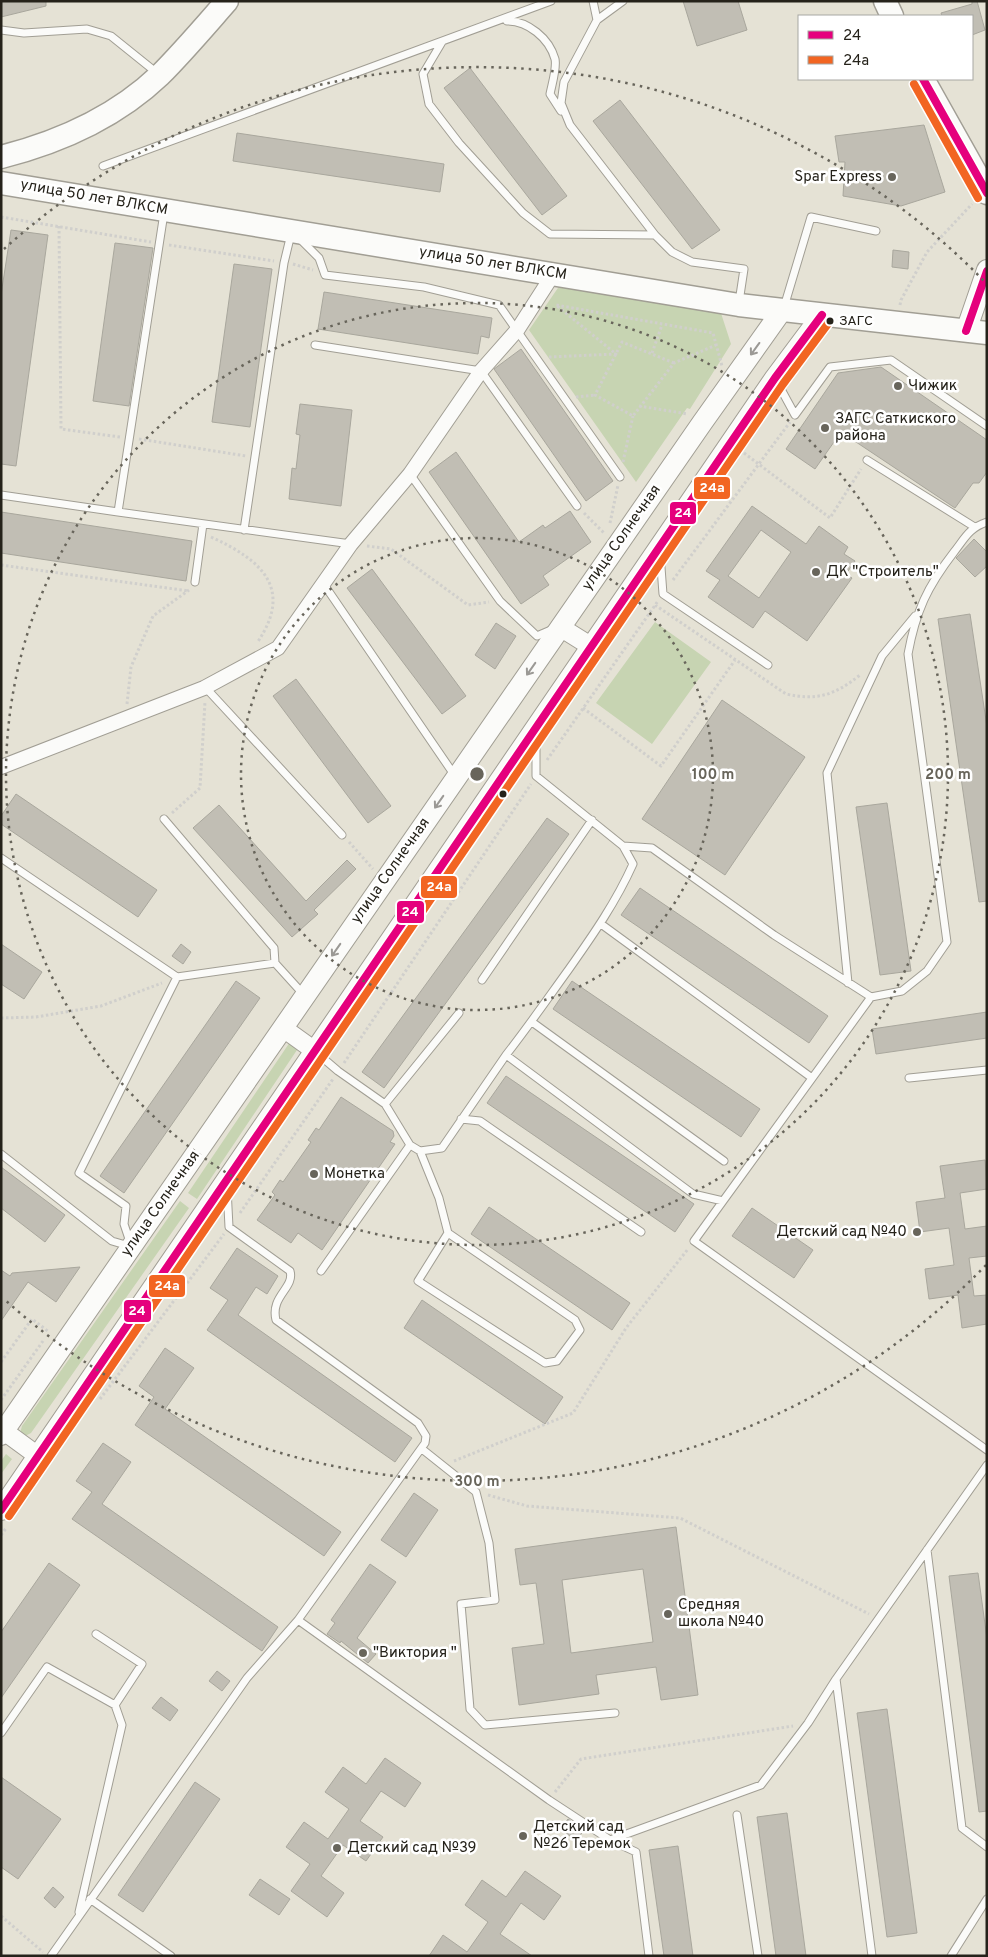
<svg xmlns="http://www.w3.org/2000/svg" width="988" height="1957" font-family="Overpass,sans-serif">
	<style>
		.green { fill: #c7d4b2 }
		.building { fill: #c1beb4; stroke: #a9a79d; fill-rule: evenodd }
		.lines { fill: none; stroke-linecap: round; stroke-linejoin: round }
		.service-casing { stroke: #a19e94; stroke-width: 9 }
		.minor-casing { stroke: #a19e94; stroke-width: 16 }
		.tertiary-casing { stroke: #a19e94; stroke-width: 20 }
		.secondary-casing { stroke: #a19e94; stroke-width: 22 }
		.primary-casing { stroke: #a19e94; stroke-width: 25 }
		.path { stroke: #d0cfcc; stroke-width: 3; stroke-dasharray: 2.5 2.5; stroke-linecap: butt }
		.service { stroke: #fbfbf9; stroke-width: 7 }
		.minor { stroke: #fbfbf9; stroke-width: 14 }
		.tertiary { stroke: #fbfbf9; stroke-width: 18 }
		.secondary { stroke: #fbfbf9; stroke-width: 20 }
		.primary { stroke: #fbfbf9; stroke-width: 22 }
		.bus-1-casing { stroke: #fff; stroke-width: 11 }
		.bus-2-casing { stroke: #fff; stroke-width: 11 }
		.bus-1 { stroke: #e5007d; stroke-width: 8 }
		.bus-2 { stroke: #f26522; stroke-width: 8 }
		.oneway { stroke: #9b9995 }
		.ring { fill: none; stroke: #68655b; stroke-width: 2.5; stroke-dasharray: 2.5 5 }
		.poi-dot { fill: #68655b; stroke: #fff; stroke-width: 2 }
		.bus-dot { fill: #25221a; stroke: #fff; stroke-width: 2 }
		.labels { text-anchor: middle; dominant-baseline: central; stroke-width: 5; stroke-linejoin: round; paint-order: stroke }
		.bus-label { font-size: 14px; fill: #25221a; stroke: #fff; text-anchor: start }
		.poi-label { font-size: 15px; fill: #25221a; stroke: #fff; text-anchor: start }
		.street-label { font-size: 15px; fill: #25221a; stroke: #fff }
		.centre { fill: #68655b; stroke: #fff; stroke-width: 2.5 }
		.ring-label { font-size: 15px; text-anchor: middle; font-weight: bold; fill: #68655b; stroke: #fff; stroke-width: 5; stroke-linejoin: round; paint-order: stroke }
		.line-badge { stroke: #fff; stroke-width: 2 }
		.badge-label { font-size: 14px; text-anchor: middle; font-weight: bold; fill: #fff }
	</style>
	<rect width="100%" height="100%" fill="#e5e2d5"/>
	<path class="green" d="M560,285L719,307L731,344L690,409L687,408L636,482L529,330Z
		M655,622L711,662L652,744L596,703Z
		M290,1042L299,1047L197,1199L188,1193Z
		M180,1201L189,1208L31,1433L25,1436L20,1433L22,1426Z
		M6,1454L12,1459L1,1474V1461Z"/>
	<path class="building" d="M1,1H46V6L1,17Z
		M683,1H738L747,30L697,46Z
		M972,1H977L985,30L972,35V16H942L941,13L972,4Z
		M470,68L567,196L542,215L444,88Z
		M620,100L720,230L692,249L593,121Z
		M924,125L945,192L901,206L843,196L845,162H839L835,136Z
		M237,133L444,164L440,192L233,161Z
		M11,230L48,235L16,466L1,464V295Z
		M115,243L153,248L129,406L93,401Z
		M893,250L909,252L908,269L892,267Z
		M234,264L272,269L250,427L212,422Z
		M324,292L492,318L489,338L481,336L478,354L318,329Z
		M521,349L613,481L586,501L494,369Z
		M881,367L987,440V472L979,483H973L955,508L841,432L815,469L786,449L838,373Z
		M300,404L352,410L341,506L289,499L292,468L296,469L300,435L296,434Z
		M456,452L519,542L543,525L545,528L570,511L591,542L543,576L549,585L521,604L429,472Z
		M752,506L806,544L819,526L848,547L844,554L855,561L846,574L852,578L807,641L765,611L753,628L708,597L720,580L706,571ZM761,530L791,552L759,598L728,576Z
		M1,512L192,541L186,581L1,553Z
		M974,539L987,552V566L975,577L956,558Z
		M372,569L466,696L442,714L347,588Z
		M970,614L987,727V901L979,902L938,619Z
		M496,623L516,636L495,669L475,655Z
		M296,679L391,806L368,823L273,696Z
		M722,700L805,757L725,875L642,819Z
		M16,794L157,890L138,917L1,824V816Z
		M887,803L911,971L880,975L856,807Z
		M219,805L306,901L347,860L356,869L314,910L318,914L292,937L193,828Z
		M547,818L569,834L384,1088L362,1072Z
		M640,888L828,1016L809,1043L621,915Z
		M1,944L42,972L24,999L1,984Z
		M181,944L191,952L183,964L172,956Z
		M236,981L260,998L124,1193L100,1176Z
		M572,981L760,1109L741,1137L553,1009Z
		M987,1012V1038L876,1054L872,1029Z
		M506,1076L694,1204L675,1232L487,1103Z
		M341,1097L393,1131L394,1136L390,1142L395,1144L322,1250L298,1233L291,1243L257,1220L275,1195L272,1192L280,1180L283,1182L311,1142L308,1140L316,1128L319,1130Z
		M985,1160L987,1189L960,1193L965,1229L987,1226V1256L969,1258L974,1296L987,1295V1324L962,1328L958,1295L929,1299L925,1269L954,1265L949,1228L920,1232L916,1202L945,1198L940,1166Z
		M1,1167L65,1215L45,1242L1,1208Z
		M489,1207L630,1303L612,1330L471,1234Z
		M752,1208L813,1250L794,1278L732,1236Z
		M237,1248L278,1276L267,1294L256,1287L238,1315L412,1438L395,1462L207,1330L228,1300L210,1288Z
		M80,1267L56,1302L28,1282L1,1321V1270L10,1276L12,1273Z
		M422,1300L563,1397L545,1424L404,1328Z
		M165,1348L194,1368L165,1409L341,1532L324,1556L135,1425L154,1397L139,1386Z
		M103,1443L131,1462L102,1504L278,1627L262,1651L72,1519L92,1492L76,1481Z
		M414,1493L438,1510L406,1557L381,1540Z
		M676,1527L698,1695L661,1700L656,1667L596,1675L599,1694L519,1705L512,1648L544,1644L536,1583L520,1585L515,1549ZM643,1569L653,1642L571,1653L562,1580Z
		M49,1563L80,1585L1,1698V1632Z
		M370,1564L396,1582L357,1638L376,1654L368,1663L341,1641L340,1643L327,1634L335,1623L331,1620Z
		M978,1573L987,1639V1811L979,1812L949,1576Z
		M217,1671L230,1681L222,1691L209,1681Z
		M161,1697L178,1710L170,1721L152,1708Z
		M887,1709L917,1933L887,1937L857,1713Z
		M385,1758L421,1783L405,1807L381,1791L360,1821L383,1837L366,1861L343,1845L321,1876L344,1893L327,1917L291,1891L310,1864L286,1847L304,1822L328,1839L349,1809L325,1792L343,1767L366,1784Z
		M1,1777L61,1819L18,1879L1,1867Z
		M195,1782L220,1799L143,1912L118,1895Z
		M787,1813L806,1956H776L757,1817Z
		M568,1819L584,1830L576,1841L560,1828Z
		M678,1846L693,1956H664L649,1850Z
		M525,1871L561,1896L544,1920L521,1903L500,1934L532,1956H429L443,1935L467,1952L488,1922L465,1905L482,1880L506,1897Z
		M260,1879L290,1899L279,1915L249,1895Z
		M53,1887L64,1897L55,1908L44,1898Z"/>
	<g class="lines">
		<defs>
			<path id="service" d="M593,1L597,20
				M623,1L597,20L564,82L561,103L570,125L655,235L672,252L692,262L744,269L739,302
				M507,21C528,21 549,38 555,59C557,68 552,84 550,94L561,111
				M1,30L24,33L87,29L111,36L157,73
				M442,42L423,74L429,104L459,143L523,213L550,234L655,235
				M103,166L551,1
				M299,238L319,258L325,275L424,287L499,305L620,477
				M784,307L811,217L876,231
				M315,345L481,371L577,506
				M776,380L795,415L830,367L891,360L987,426
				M867,460L973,526
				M410,474L500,601L537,636L551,630
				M1,495L118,512L164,213
				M118,512L351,544
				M244,530L284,263L291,234
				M660,554L663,594L768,665
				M195,582L203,524
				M323,583L455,776
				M205,687L342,835
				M164,819L274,948L275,963
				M623,846L652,848L774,935L871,997
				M1,858L177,977L275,963L304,995
				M601,924L812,1078
				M482,980L592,820
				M848,983L827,773L882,656L915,616
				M532,1022L724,1161
				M317,1053L338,1071L385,1104L410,1145L420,1151L442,1148L506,1055L693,1194L723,1201L871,997L902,991L927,971L947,942L908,654C916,611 927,587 954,552C965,538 969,528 987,522
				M506,1055C528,1027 548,998 569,969C593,935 616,902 633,864L623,846L536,776V737
				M909,1078L987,1070
				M385,1104L459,1013
				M461,1119L480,1121L641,1232
				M420,1151L439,1198L448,1233L575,1320L580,1330L557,1361L545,1363L418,1281L448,1233
				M1,1154L112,1241L129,1246
				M723,1201L694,1241L987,1450
				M130,1242L124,1224L126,1206L79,1173L177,977
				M321,1271L410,1145
				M422,1449L476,1492L489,1543L495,1600L461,1604L470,1709L485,1725L615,1713
				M927,1550L962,1828L987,1847
				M298,1620L549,1800L610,1840L761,1785L808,1723L836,1679
				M96,1634L142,1664L115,1705
				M1,1733L47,1667L115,1705L122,1725L79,1912
				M737,1815L758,1956
				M610,1840L636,1852L649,1956
				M90,1899L171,1956
				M51,1956L247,1678L298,1620L425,1443L426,1436L418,1423L276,1320C270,1296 295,1288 290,1271L229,1227L227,1188
				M872,1956L836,1679L987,1465
				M951,1956L987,1899"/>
			<path id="minor" d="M1,767L204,688L278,648L351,544L410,474L481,371L518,329L554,273"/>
			<path id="tertiary" d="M560,627L592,647
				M283,1028L315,1051
				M4,1431L38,1456"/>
			<path id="secondary" d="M966,331L987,270
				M1,1435L702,423L783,309
				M1,1510L775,378L822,315"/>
			<path id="primary" d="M885,1L892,16
				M923,79L987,193
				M1,157C60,142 115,118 160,75C183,52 205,26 227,1
				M1,183L739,305L987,333"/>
		</defs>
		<use href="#service" class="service-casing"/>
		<use href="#minor" class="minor-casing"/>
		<use href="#tertiary" class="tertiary-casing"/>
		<use href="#secondary" class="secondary-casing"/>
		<use href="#primary" class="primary-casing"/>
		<path class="path" d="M1,217L151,242
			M59,226L61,429L120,437
			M169,245L274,261
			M293,264L313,270
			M900,305L901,300L927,252L972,204
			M652,353L662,325
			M549,357L616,354L556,305L713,333L722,366
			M674,363L622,342L595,395L633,416L674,363L716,345
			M576,397L595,395
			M639,406L688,414
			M139,439L246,456
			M744,453L830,518L861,469
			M623,462L633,416
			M584,513L605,534
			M610,523L618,485
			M211,537C262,560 294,589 257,643
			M367,546L391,549L468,605L489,602
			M1,565L189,591
			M673,580L790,422
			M655,605L786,694C817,701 835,695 860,675
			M127,704L131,667L153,616L189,590
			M583,708L661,766L735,660
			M547,760L658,601
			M172,813L200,788L205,702
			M349,842L373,869
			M1,1018L36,1017L101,1006L162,983
			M344,1063L531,784
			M240,1213L333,1079
			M1,1362L32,1319L49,1332
			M100,1399L224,1234
			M1,1400L43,1341
			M454,1461L573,1413L626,1328L688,1249
			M488,1495L527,1506L680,1518L869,1614
			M1,1535L7,1527
			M555,1792L581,1759L793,1726
			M1,1916L43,1952"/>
		<use href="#service" class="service"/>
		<use href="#minor" class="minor"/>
		<use href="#tertiary" class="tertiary"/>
		<use href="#secondary" class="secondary"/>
		<use href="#primary" class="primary"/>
		<defs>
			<path id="bus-1" d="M923,79L987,193
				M966,331L987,271
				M1,1510L775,378L822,315"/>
			<path id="bus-2" d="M914,84L978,198
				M9,1516L783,384L830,321"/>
		</defs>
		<use href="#bus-1" class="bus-1-casing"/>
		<use href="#bus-2" class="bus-2-casing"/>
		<use href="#bus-1" class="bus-1"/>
		<use href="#bus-2" class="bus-2"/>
	</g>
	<defs><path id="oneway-shaft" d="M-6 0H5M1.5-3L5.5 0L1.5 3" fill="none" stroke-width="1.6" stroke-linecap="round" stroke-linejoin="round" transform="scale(1.25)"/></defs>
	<g class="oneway">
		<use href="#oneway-shaft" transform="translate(755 349) rotate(126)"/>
		<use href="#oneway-shaft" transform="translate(531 669) rotate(125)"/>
		<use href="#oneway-shaft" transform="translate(439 802) rotate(125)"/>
		<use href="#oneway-shaft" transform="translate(336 950) rotate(125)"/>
	</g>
	<g class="ring">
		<circle cx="477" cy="774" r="236"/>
		<circle cx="477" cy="774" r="471"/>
		<path d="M986 1265A707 707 0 0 1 4 1299M4 249A707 707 0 0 1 986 283"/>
	</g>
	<g class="poi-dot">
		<circle cx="892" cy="177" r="5"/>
		<circle cx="898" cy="386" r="5"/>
		<circle cx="825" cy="428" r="5"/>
		<circle cx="816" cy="572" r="5"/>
		<circle cx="314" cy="1174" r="5"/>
		<circle cx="917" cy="1232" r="5"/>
		<circle cx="668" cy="1614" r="5"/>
		<circle cx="363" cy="1653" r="5"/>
		<circle cx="523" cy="1836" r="5"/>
		<circle cx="337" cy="1848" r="5"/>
	</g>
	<g class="bus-dot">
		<circle cx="830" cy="321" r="4.5"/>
		<circle cx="503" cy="794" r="4.5"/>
	</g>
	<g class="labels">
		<g class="bus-label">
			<text x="839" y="321">ЗАГС</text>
		</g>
		<g class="poi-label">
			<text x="882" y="177" text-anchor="end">Spar Express</text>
			<text x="908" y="386">Чижик</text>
			<text x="835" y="419">ЗАГС Саткиского<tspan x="835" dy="17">района</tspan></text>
			<text x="826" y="572">ДК "Строитель"</text>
			<text x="324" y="1174">Монетка</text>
			<text x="907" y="1232" text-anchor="end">Детский сад №40</text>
			<text x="678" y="1605">Средняя<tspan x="678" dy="17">школа №40</tspan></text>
			<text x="373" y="1653">"Виктория "</text>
			<text x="533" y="1827">Детский сад<tspan x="533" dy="17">№26 Теремок</tspan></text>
			<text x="347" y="1848">Детский сад №39</text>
		</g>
		<g class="street-label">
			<text transform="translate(94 198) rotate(10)">улица 50 лет ВЛКСМ</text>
			<text transform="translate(493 264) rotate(9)">улица 50 лет ВЛКСМ</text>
			<text transform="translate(622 538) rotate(-55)">улица Солнечная</text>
			<text transform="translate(391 871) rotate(-55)">улица Солнечная</text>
			<text transform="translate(161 1204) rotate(-55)">улица Солнечная</text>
		</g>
	</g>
	<circle cx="477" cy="774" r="8" class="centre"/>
	<g class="ring-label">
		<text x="713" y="779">100 m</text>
		<text x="948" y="779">200 m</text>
		<text x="477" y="1486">300 m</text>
	</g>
	<g class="line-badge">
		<rect x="693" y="476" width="38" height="24" rx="5" fill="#f26522"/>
		<rect x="669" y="501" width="28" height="24" rx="5" fill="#e5007d"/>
		<rect x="420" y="875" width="38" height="24" rx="5" fill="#f26522"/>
		<rect x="396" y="900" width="29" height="24" rx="5" fill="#e5007d"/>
		<rect x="148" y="1274" width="38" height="24" rx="5" fill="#f26522"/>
		<rect x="123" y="1299" width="29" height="24" rx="5" fill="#e5007d"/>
	</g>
	<g class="badge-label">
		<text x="712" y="492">24a</text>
		<text x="683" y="517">24</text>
		<text x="439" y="891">24a</text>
		<text x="410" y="916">24</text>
		<text x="167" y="1290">24a</text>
		<text x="137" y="1315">24</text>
	</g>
	<rect width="988" height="1957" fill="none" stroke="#25221a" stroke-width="5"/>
	<rect x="798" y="15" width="175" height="65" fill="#ffffff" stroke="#a8a7a3"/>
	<rect x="808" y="31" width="25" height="8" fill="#e5007d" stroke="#a8a7a3"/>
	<text x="843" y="40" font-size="15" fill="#25221a">24</text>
	<rect x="808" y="56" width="25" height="8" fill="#f26522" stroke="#a8a7a3"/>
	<text x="843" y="65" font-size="15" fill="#25221a">24a</text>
</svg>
